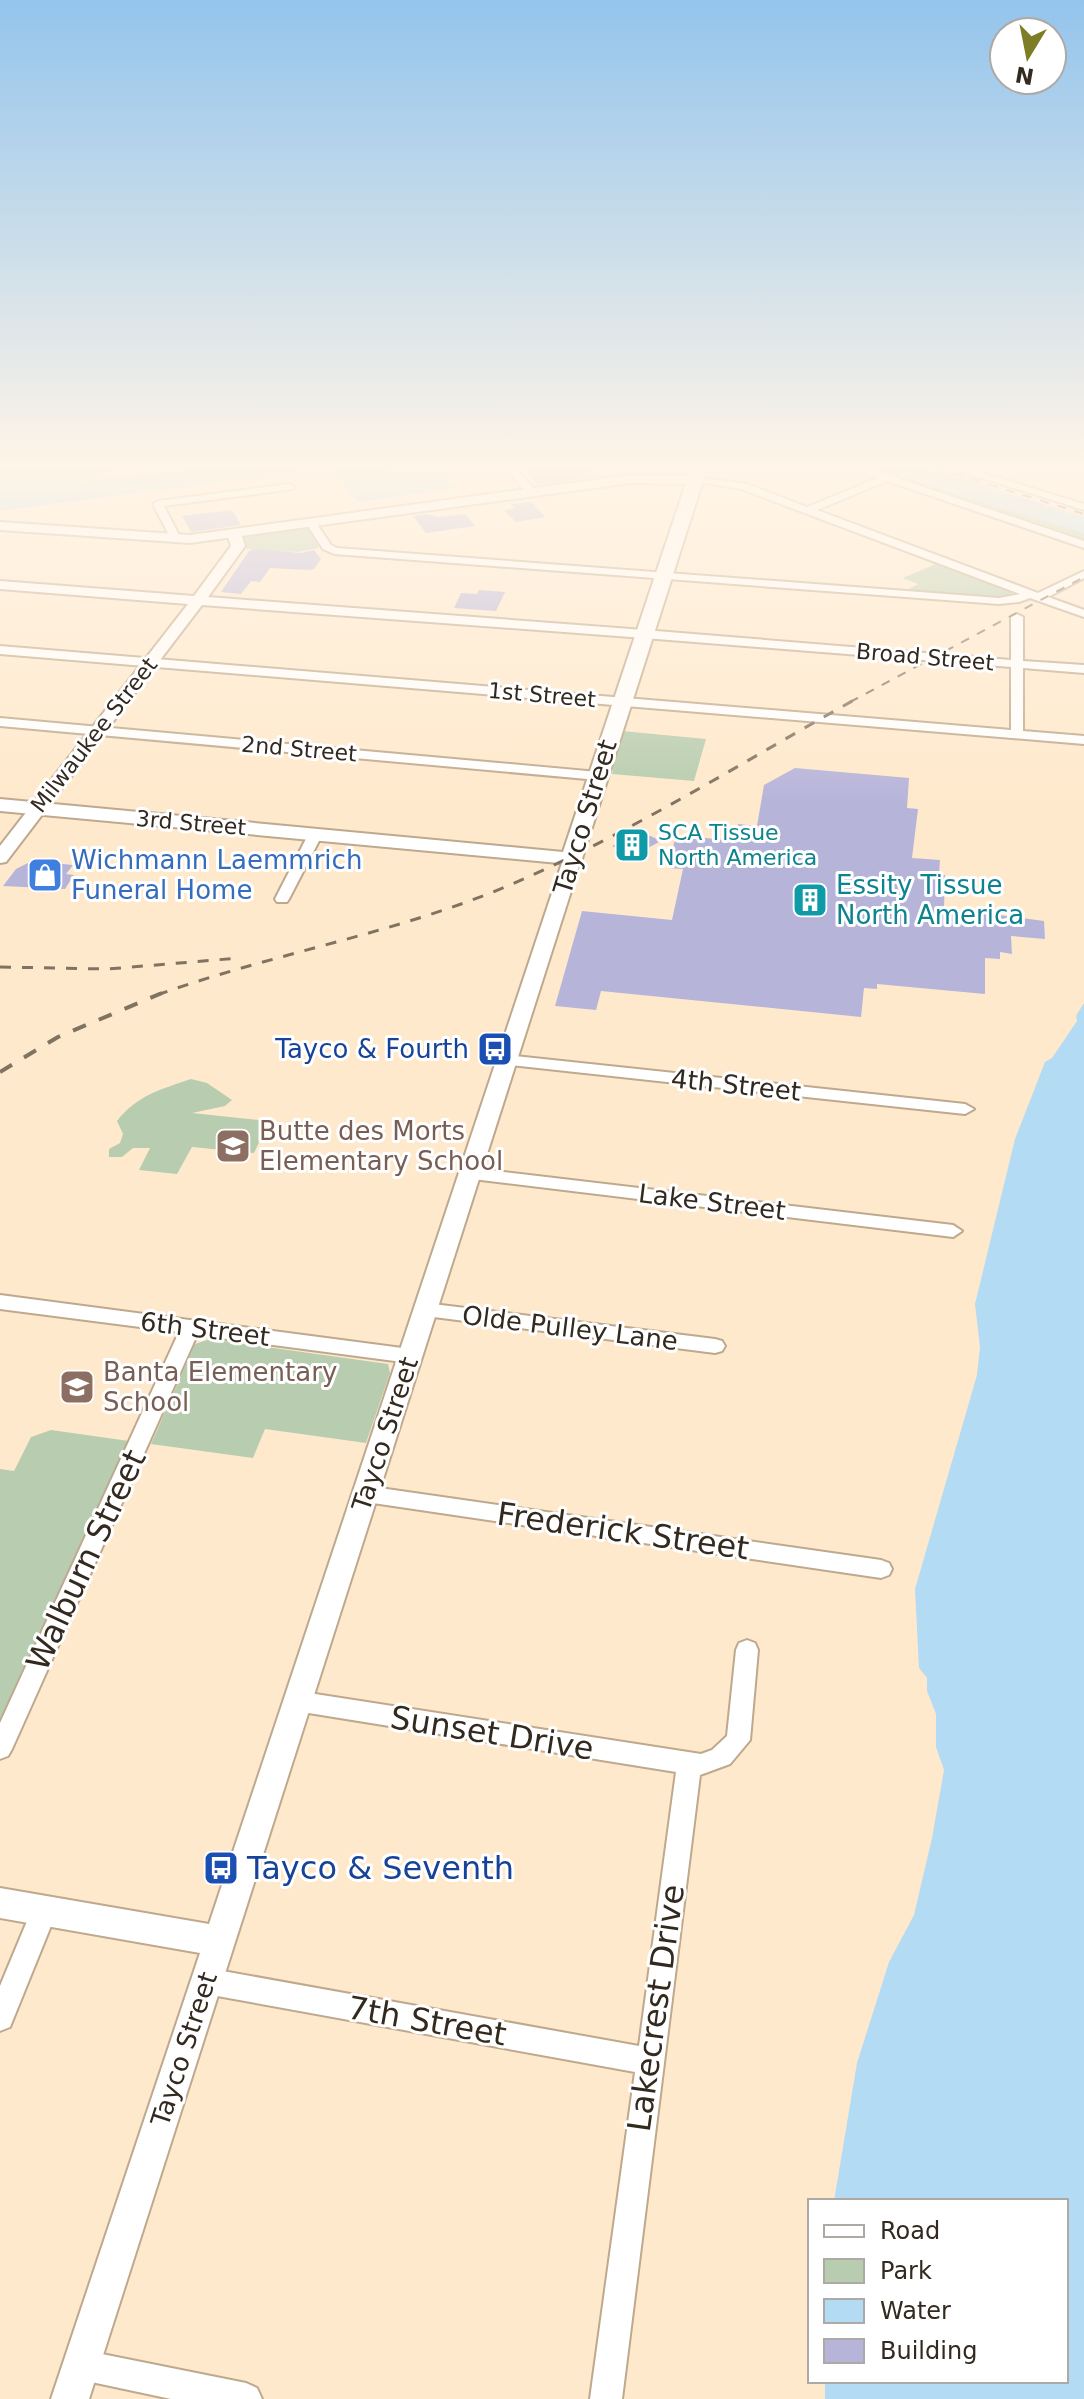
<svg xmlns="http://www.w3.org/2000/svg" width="1084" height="2399" font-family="'DejaVu Sans',sans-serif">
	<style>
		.green { fill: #b8cdaf }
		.water { fill: #b3dbf3 }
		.building { fill: #b7b4da }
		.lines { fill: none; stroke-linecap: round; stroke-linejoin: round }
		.minor-casing { stroke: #bea98e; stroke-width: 4 }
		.tertiary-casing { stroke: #bea98e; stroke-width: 4 }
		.secondary-casing { stroke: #bea98e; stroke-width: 4 }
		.primary-casing { stroke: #bea98e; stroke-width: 4 }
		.minor { fill: #fff; fill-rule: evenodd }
		.tertiary { fill: #fff; fill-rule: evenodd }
		.secondary { fill: #fff; fill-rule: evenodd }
		.primary { fill: #fff; fill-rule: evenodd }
		.rail-far2 { stroke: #817361; stroke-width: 2; stroke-dasharray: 9 9; stroke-linecap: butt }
		.rail-far1 { stroke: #817361; stroke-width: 3; stroke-dasharray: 11 11; stroke-linecap: butt }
		.rail { stroke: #817361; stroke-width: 4; stroke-dasharray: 14 14; stroke-linecap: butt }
		.labels { text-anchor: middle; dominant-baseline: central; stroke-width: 6; stroke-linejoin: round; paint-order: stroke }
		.far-street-label { font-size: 22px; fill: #32291f; stroke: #fff }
		.far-culture-label { font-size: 22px; fill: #0d838f; stroke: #fff; text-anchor: start }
		.street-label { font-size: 26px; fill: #32291f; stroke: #fff }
		.shop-label { font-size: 26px; fill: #366cbe; stroke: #fff; text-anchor: start }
		.culture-label { font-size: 26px; fill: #0d838f; stroke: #fff; text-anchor: start }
		.transit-label { font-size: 26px; fill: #164399; stroke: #fff; text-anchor: end }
		.education-label { font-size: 26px; fill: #785e54; stroke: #fff; text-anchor: start }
		.near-street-label { font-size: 32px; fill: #32291f; stroke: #fff }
		.near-transit-label { font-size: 32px; fill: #164399; stroke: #fff; text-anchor: start }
	</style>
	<rect width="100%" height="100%" fill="#ffe9cc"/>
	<path class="green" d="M863,468H873L1084,533V544Z
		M303,527L309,529L319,548L297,552L246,549L244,538L251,533Z
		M938,563L1010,590L1012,594L997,598L906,591L918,584L903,578Z
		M622,731L706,739L694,781L612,774Z
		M191,1079L207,1083L232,1100L225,1106L192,1113L269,1121L254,1153L192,1147L177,1174L139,1170L150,1148H133L122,1157H109V1149L120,1143L123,1134L117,1121C137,1095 162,1089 191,1079Z
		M210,1339L388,1364L390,1373L366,1443L265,1429L253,1458L151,1444L195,1344Z
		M51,1430L129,1441L0,1719V1469L14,1471L31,1437Z"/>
	<path class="water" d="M0,468H122L76,482L198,468L484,470L448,476L458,488L358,502L333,469H318L0,511Z
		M873,468H927L1084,517V533Z
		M1084,1003V2399H825V2381H1066V2201H834L857,2063L889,1962L914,1915L932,1838L944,1770L936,1747V1714L927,1691V1678L919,1668L915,1589L977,1375L980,1347L975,1304L1015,1139L1045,1062L1052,1058L1077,1021L1076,1016Z"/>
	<path class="building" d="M523,468H593L601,476L538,485Z
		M532,502L545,517L516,522L504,510L515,508L511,504Z
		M232,510L241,525L191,532L182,516Z
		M428,514L437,517L465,514L475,526L426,533L413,516Z
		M255,549L301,553L314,550L321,559L314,569L308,570L270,568L260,582L251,581L241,594L221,592L249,551Z
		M479,590L505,592L496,611L454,608L461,593L477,594Z
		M795,768L909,778L907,808L918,809L912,858L940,860L939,874L945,875L944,908L1044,921L1045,939L1011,936L1012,954L1000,952V959L985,958V994L877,984V989L864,988L861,1017L601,991L596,1010L555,1006L582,911L672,920L683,869L668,868L676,835L735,841L738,824L757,826L764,785Z
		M640,831L661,841L633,856L612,846Z
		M32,861L73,865L66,874L74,875L65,889L3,886L16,869Z"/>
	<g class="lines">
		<defs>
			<path id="minor" d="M505,468H515L536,491V495H528Z
				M853,468H867L1084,541V548L887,481L817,510L1038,593L1084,571V578L1048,597L1084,610V617L1030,598L1019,602L999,604L334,554L323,549L306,523L315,521L331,545L337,548L999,598L1020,594L741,489L689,480L694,477L747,484L807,507L878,478Z
				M951,468H966L1084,504V510Z
				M289,484L294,487L293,489L164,506L181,539L176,542L171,539L153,504L158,501Z
				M1017,614L1023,617V661L1084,665V673L1023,668V731L1084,736V744L0,654V646L1011,730V667L644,638L638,634L644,630L1011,660V617Z
				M0,718L598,772L605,776L598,780L0,726Z
				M315,831L322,835L289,899L287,902H277L275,899L308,835Z
				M506,1055L965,1104L974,1109L965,1114L500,1064L498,1060L500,1056Z
				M470,1168L953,1225L962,1231L953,1237L464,1178L461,1174Z
				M0,1295L410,1349L417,1351L420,1356L417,1361L410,1363L197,1335L12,1749L8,1756L0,1759V1723L179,1332L0,1309Z
				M425,1303L715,1339L722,1341L725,1346L722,1351L715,1353L418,1315L415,1310L418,1305Z
				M366,1486L881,1560L889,1563L892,1569L889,1575L881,1578L366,1502L359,1500L355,1494L359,1488Z
				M747,1640L755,1643L758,1650L750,1740L730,1764L700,1775L622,2399H590L635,2072L206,1994L197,1990L193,1981L197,1972L206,1968L639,2046L676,1772L296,1711L288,1708L284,1701L288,1694L296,1691L701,1754L712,1750L727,1736L736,1650L739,1643Z
				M44,1899L53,1902L57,1911L10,2027L0,2031V1986L35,1902Z
				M82,2350L246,2383L257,2388L262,2399H171L82,2380L71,2376L67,2365L71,2354Z"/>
			<path id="tertiary" d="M234,529L241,533L245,546L208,597L644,630L651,634L644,638L202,605L6,862L0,863V846L188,604L0,589V581L194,596L231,546L227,533Z
				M572,855L581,860L89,2399H51L200,1953L0,1918V1888L209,1924L563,860Z"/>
			<path id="secondary" d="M630,475L694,476L701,480L694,484L630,483L190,543L0,530V522L190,535Z"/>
			<path id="primary" d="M691,468H707L580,865L0,811V799L563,852Z"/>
		</defs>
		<use href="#minor" class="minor-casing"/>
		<use href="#tertiary" class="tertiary-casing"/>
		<use href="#secondary" class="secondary-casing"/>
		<use href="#primary" class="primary-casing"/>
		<use href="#minor" class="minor"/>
		<use href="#tertiary" class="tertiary"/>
		<use href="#secondary" class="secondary"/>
		<use href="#primary" class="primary"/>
		<path class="rail-far2" d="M937,468L1084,514
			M850,702L1084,577"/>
		<path class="rail-far1" d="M0,967L108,969L239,958
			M157,995C271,954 393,934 505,887C626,836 739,764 854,700"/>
		<path class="rail" d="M0,1072L58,1037L162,993"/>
	</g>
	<linearGradient id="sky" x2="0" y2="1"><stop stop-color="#93c4ec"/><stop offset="0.58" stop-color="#fff5e8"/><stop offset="1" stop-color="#fff5e8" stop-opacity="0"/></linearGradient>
	<rect width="1084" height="804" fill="url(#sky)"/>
	<defs>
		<symbol id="building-square" viewBox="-11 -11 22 22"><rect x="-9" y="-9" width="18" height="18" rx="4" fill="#0f9aa8" stroke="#fff"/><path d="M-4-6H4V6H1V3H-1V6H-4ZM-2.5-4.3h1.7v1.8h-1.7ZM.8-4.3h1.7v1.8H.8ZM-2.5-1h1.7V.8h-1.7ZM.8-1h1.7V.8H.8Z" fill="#fff"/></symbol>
		<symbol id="shop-square" viewBox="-11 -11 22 22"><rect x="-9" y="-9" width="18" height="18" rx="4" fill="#3f7fe0" stroke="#fff"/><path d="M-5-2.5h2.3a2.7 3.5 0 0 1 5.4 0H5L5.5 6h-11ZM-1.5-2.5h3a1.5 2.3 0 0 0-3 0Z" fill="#fff"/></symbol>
		<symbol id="bus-square" viewBox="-11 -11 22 22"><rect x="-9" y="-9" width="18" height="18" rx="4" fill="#1a4fb4" stroke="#fff"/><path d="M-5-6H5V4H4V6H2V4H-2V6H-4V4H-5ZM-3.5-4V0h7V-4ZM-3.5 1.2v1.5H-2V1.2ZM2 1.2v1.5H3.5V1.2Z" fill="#fff"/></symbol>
		<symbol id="school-square" viewBox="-11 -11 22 22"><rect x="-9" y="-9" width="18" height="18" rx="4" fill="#8d6e63" stroke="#fff"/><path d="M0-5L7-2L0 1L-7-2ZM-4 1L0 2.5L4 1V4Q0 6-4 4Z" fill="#fff"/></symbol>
	</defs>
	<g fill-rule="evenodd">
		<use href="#building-square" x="612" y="825" width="40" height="40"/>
		<use href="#shop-square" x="25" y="855" width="40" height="40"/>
		<use href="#building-square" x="790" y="880" width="40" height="40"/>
		<use href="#bus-square" x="475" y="1029" width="40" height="40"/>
		<use href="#school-square" x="213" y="1126" width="40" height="40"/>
		<use href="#school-square" x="57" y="1367" width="40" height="40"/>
		<use href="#bus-square" x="201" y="1848" width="40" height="40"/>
	</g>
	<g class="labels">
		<g class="far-street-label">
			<text transform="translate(925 657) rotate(5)">Broad Street</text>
			<text transform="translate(542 695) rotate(5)">1st Street</text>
			<text transform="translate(94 735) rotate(-52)">Milwaukee Street</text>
			<text transform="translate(299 749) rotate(5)">2nd Street</text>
			<text transform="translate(191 823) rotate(5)">3rd Street</text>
		</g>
		<g class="far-culture-label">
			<text x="658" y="832">SCA Tissue<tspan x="658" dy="25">North America</tspan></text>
		</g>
		<g class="street-label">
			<text transform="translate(585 817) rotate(-73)">Tayco Street</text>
			<text transform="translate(736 1085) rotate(6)">4th Street</text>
			<text transform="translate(712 1202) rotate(7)">Lake Street</text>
			<text transform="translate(570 1328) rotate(7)">Olde Pulley Lane</text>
			<text transform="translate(205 1329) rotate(7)">6th Street</text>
			<text transform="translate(385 1434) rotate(-72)">Tayco Street</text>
			<text transform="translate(184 2049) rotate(-72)">Tayco Street</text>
		</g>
		<g class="shop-label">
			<text x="71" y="860">Wichmann Laemmrich<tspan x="71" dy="30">Funeral Home</tspan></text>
		</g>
		<g class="culture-label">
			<text x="836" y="885">Essity Tissue<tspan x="836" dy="30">North America</tspan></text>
		</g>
		<g class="transit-label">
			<text x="469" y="1049">Tayco &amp; Fourth</text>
		</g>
		<g class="education-label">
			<text x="259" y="1131">Butte des Morts<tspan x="259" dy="30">Elementary School</tspan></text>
			<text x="103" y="1372">Banta Elementary<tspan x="103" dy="30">School</tspan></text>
		</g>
		<g class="near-street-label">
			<text transform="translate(623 1531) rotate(8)">Frederick Street</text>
			<text transform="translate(86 1560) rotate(-65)">Walburn Street</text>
			<text transform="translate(492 1733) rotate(9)">Sunset Drive</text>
			<text transform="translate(656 2008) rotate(-82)">Lakecrest Drive</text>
			<text transform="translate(427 2021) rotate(10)">7th Street</text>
		</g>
		<g class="near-transit-label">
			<text x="247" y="1868">Tayco &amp; Seventh</text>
		</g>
	</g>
	<rect x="808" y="2199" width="260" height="184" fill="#ffffff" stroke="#ada9a5" stroke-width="2"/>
	<rect x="824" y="2225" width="40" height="12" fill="#ffffff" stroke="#ada9a5" stroke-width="2"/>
	<text x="880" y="2239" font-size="24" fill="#32291f">Road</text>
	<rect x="824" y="2259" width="40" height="24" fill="#b8cdaf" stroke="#ada9a5" stroke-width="2"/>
	<text x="880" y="2279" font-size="24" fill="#32291f">Park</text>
	<rect x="824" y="2299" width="40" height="24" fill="#b3dbf3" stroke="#ada9a5" stroke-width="2"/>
	<text x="880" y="2319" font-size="24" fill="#32291f">Water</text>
	<rect x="824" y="2339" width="40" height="24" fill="#b7b4da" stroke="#ada9a5" stroke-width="2"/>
	<text x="880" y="2359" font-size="24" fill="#32291f">Building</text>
	<g transform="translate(1028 56) rotate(190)"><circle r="38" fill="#ffffff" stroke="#ada9a5" stroke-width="2"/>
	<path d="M0-6L14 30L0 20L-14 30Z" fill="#7d7d26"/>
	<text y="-12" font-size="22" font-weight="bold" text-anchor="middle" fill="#32291f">N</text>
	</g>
</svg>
